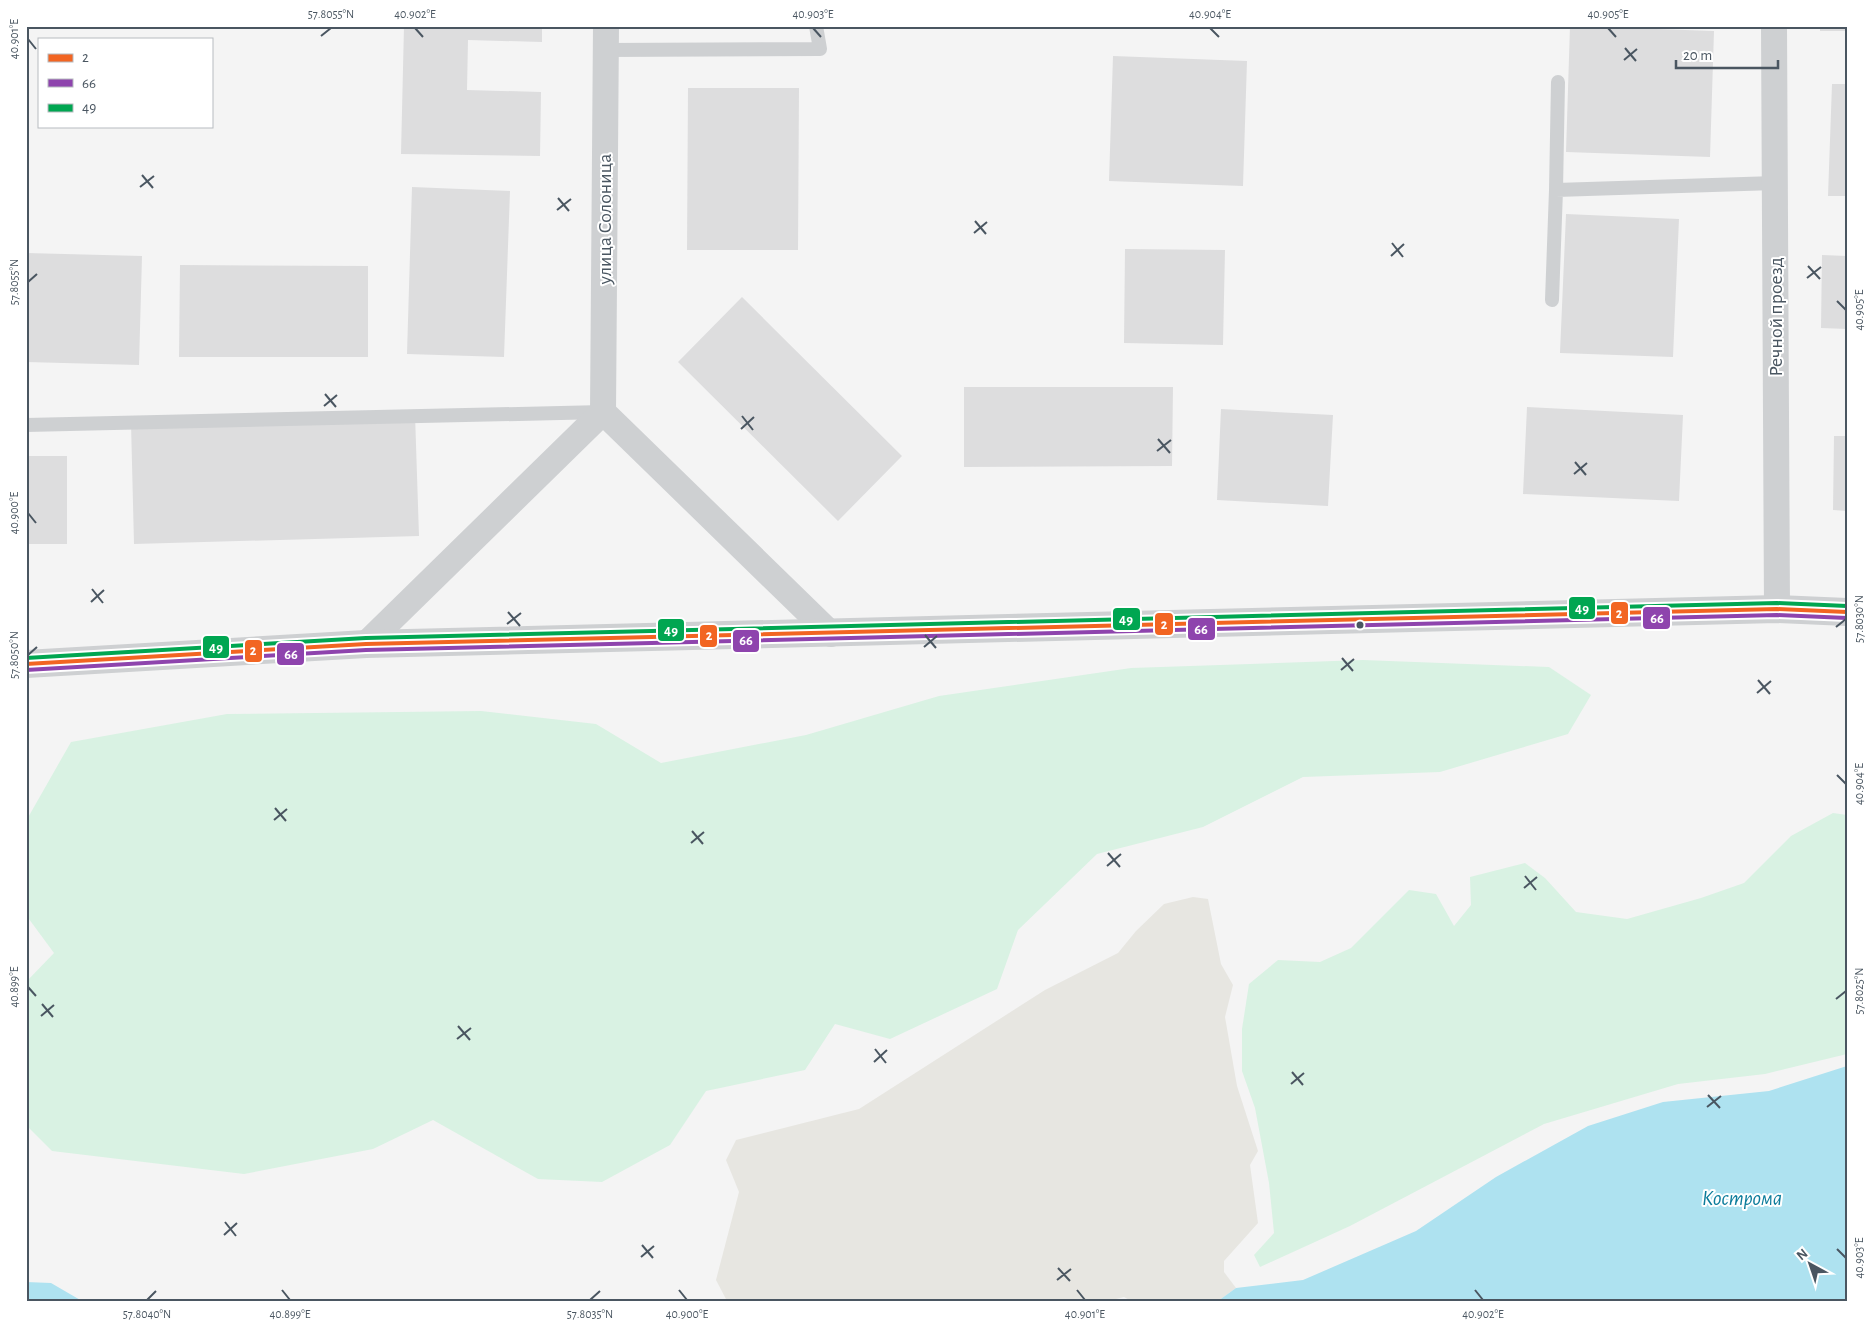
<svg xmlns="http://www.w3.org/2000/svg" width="1873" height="1327" font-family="'Alegreya Sans',sans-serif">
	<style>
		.green { fill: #d9f2e3 }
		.sand { fill: #e7e6e1 }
		.water { fill: #aee2f0 }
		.building { fill: #ddddde }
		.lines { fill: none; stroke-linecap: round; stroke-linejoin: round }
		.service { stroke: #ced0d2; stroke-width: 14 }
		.minor { stroke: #ced0d2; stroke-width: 26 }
		.tertiary { stroke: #ced0d2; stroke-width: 28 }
		.bus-1-casing { stroke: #fff; stroke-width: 8 }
		.bus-2-casing { stroke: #fff; stroke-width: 8 }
		.bus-3-casing { stroke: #fff; stroke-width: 8 }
		.bus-1 { stroke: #f26522; stroke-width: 4 }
		.bus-2 { stroke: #8e44ad; stroke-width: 4 }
		.bus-3 { stroke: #00a651; stroke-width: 4 }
		.ticks { fill: none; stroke: #4a5661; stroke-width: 2 }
		.bus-dot { fill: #4a5661; stroke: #fff; stroke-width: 2 }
		.labels { text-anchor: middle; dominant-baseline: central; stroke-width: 4; stroke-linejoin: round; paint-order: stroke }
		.street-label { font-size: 20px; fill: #4a5661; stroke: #fff }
		.water-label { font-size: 21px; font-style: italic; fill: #0c7c9b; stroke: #fff }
		.line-badge { stroke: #fff; stroke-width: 2 }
		.badge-label { font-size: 14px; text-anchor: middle; font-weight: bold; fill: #fff }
		.neatline { fill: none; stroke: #4a5661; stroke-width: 2 }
		.ticks-label { font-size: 12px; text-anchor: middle; fill: #4a5661 }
	</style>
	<rect width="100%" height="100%" fill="#f4f4f4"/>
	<path class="green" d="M1363,660L1549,667L1591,695L1568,734L1440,772L1303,777L1203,827L1097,854L1018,930L997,989L890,1039L835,1024L805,1070L706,1091L670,1145L602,1182L538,1179L433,1120L373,1149L244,1174L52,1151L26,1125V982L54,953L26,915V821L71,742L227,714L481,711L596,724L661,763L806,735L939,696L1131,668Z
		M1833,813L1847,815V1054L1765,1074L1678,1084L1544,1124L1350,1226L1260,1267L1254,1255L1274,1233L1269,1183L1255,1108L1242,1071V1029L1249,984L1278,960L1320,962L1351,948L1409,890L1436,894L1454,926L1471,905L1470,877L1525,863L1545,878L1576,912L1627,919L1701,898L1744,883L1791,836Z"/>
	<path class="sand" d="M1193,897L1208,899L1221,964L1233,985L1225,1017L1237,1086L1258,1151L1250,1165L1258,1223L1224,1261V1272L1236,1288L1218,1301H1131L1124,1297L1108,1301H727L716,1280L739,1192L726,1160L736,1140L859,1109L1045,990L1118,953L1136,931L1164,904Z"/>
	<path class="water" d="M1847,1066V1301H1218L1236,1288L1303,1280L1416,1231L1496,1177L1588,1126L1663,1102L1769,1091Z
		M26,1282L51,1283L82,1301H26Z"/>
	<path class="building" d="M404,26H542V42L468,40L467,90L541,92L540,156L401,154Z
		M864,26H902V28H864Z
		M1570,26L1714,31L1710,157L1566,152Z
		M1820,26H1847V31H1820Z
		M1113,56L1247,61L1243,186L1109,181Z
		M1832,84H1847V196H1828Z
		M688,88H799L798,250H687Z
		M412,187L510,191L504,357L407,354Z
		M1566,214L1679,219L1673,357L1560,353Z
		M1125,249L1225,250L1223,345L1124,343Z
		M26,253L142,256L139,365L26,362Z
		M1822,255L1847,256V329L1821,328Z
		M180,265L368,266V357H179Z
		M742,297L902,456L838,521L678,362Z
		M964,387H1173L1172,466L964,467Z
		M1527,407L1683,415L1679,501L1523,494Z
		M1221,409L1333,415L1328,506L1217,500Z
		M415,414L419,536L134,544L131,423Z
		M1834,436H1847V511L1833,510Z
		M26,456H67V544H26Z"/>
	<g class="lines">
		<path class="service" d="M606,50L820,49L816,26
			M1556,190L1558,82
			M1552,300L1556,190L1775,183
			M26,425L603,412"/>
		<path class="minor" d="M1774,26L1777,609
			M603,412L606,26
			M603,412L831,634
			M366,644L603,412"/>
		<path class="tertiary" d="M26,664L366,644L1777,609L1847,612"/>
		<defs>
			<path id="bus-1" d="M26,664L366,644L1777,609L1847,612"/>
			<path id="bus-2" d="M26,670L366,650L1777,615L1847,618"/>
			<path id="bus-3" d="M26,658L366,638L1777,603L1847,606"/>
		</defs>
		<use href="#bus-1" class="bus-1-casing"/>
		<use href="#bus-2" class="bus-2-casing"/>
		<use href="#bus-3" class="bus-3-casing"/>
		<use href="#bus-1" class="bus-1"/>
		<use href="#bus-2" class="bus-2"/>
		<use href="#bus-3" class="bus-3"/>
	</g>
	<path class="ticks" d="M415,28L423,37M813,28L821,37M1210,28L1219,37M1608,28L1616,37M321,36L331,28M28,39L36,49M1625,48L1636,61M1624,60L1637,49M142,175L153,188M140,187L154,176M558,198L569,211M557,210L571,199M975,221L986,234M974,233L987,222M1392,243L1403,257M1391,256L1404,244M1808,266L1820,279M1807,278L1821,267M28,282L37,274M1837,301L1846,310M325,394L336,407M324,406L337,395M742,416L753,430M741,429L754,417M1158,439L1170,453M1157,451L1171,440M1575,462L1586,475M1574,474L1587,463M28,513L36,523M92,589L103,603M91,602L104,590M508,612L520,626M507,624L521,613M1836,627L1846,619M925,635L936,648M924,647L937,636M28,655L37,647M1342,658L1353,671M1341,670L1354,659M1758,680L1770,694M1757,693L1771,681M1837,775L1846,784M275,808L286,821M274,820L287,809M692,831L703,844M691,843L704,832M1108,853L1120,867M1107,866L1121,854M1525,876L1536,890M1524,888L1537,877M28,987L36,996M1836,999L1846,991M42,1004L53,1017M41,1016L54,1005M458,1026L470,1040M457,1039L471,1028M875,1049L886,1063M874,1062L887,1050M1292,1072L1303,1085M1291,1084L1304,1073M1708,1095L1720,1108M1707,1107L1721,1096M225,1222L236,1236M224,1235L237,1223M642,1245L653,1258M1837,1249L1846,1258M641,1257L654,1246M1058,1268L1070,1281M1057,1280L1071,1269M282,1290L290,1300M679,1290L687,1300M1077,1290L1085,1300M1475,1290L1483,1300M147,1300L156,1291M590,1300L600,1291"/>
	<circle class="bus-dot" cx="1360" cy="625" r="4.5"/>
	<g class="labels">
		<g class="street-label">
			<text transform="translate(605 219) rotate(-90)">улица Солоница</text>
			<text transform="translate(1776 317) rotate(-90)">Речной проезд</text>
		</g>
		<g class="water-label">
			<text x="1742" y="1198">Кострома</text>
		</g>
	</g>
	<g class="line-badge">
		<rect x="1568" y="596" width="28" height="24" rx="5" fill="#00a651"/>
		<rect x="1610" y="601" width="19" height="24" rx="5" fill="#f26522"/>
		<rect x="1642" y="606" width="29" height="24" rx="5" fill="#8e44ad"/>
		<rect x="1112" y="607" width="29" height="24" rx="5" fill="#00a651"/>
		<rect x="1154" y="612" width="20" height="24" rx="5" fill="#f26522"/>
		<rect x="1187" y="617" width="29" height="24" rx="5" fill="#8e44ad"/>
		<rect x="657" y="618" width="28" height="24" rx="5" fill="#00a651"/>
		<rect x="699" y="624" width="19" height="24" rx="5" fill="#f26522"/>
		<rect x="732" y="629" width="28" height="24" rx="5" fill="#8e44ad"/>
		<rect x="202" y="635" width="28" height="24" rx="5" fill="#00a651"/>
		<rect x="244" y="639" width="19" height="24" rx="5" fill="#f26522"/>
		<rect x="276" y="642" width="29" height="24" rx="5" fill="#8e44ad"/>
	</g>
	<g class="badge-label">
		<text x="1582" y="613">49</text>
		<text x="1619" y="618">2</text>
		<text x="1657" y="623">66</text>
		<text x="1126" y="624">49</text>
		<text x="1164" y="629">2</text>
		<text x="1201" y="634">66</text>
		<text x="671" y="635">49</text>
		<text x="709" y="640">2</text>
		<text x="746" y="645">66</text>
		<text x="216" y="652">49</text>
		<text x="253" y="655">2</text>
		<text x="291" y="659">66</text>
	</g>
	<rect width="1873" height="1327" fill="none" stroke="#ffffff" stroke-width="55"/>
	<rect x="38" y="38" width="175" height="90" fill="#ffffff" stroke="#b7bbc0"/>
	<rect x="48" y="54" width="25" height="8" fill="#f26522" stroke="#b7bbc0"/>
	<text x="82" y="62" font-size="15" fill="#4a5661">2</text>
	<rect x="48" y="79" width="25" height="8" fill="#8e44ad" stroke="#b7bbc0"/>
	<text x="82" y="88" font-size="15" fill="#4a5661">66</text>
	<rect x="48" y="104" width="25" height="8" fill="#00a651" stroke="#b7bbc0"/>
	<text x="82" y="112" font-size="15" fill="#4a5661">49</text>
	<g transform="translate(1810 1264) rotate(320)" stroke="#ffffff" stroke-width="4" paint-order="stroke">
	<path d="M0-4L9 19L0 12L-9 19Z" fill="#4a5661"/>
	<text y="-8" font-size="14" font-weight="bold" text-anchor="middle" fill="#4a5661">N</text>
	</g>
	<path d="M1676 60v8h102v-8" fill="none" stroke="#4a5661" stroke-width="2.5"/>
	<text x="1683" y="60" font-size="15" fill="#4a5661" stroke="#ffffff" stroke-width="4" paint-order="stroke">20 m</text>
	<rect x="28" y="28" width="1818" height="1272" class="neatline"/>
	<g class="ticks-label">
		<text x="331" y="18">57.8055°N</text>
		<text x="415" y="18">40.902°E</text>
		<text x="813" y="18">40.903°E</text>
		<text x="1210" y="18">40.904°E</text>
		<text x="1608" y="18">40.905°E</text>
		<text transform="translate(14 39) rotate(-90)" y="4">40.901°E</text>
		<text transform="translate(14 282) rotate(-90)" y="4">57.8055°N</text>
		<text transform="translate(1859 310) rotate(-90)" y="4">40.905°E</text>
		<text transform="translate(14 513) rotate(-90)" y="4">40.900°E</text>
		<text transform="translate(1859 619) rotate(-90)" y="4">57.8030°N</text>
		<text transform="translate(14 655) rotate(-90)" y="4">57.8050°N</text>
		<text transform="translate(1859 784) rotate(-90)" y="4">40.904°E</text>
		<text transform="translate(14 987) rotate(-90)" y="4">40.899°E</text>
		<text transform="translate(1859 991) rotate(-90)" y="4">57.8025°N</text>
		<text transform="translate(1859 1258) rotate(-90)" y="4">40.903°E</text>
		<text x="147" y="1318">57.8040°N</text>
		<text x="290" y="1318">40.899°E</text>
		<text x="590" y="1318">57.8035°N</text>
		<text x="687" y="1318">40.900°E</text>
		<text x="1085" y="1318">40.901°E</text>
		<text x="1483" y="1318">40.902°E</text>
	</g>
</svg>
